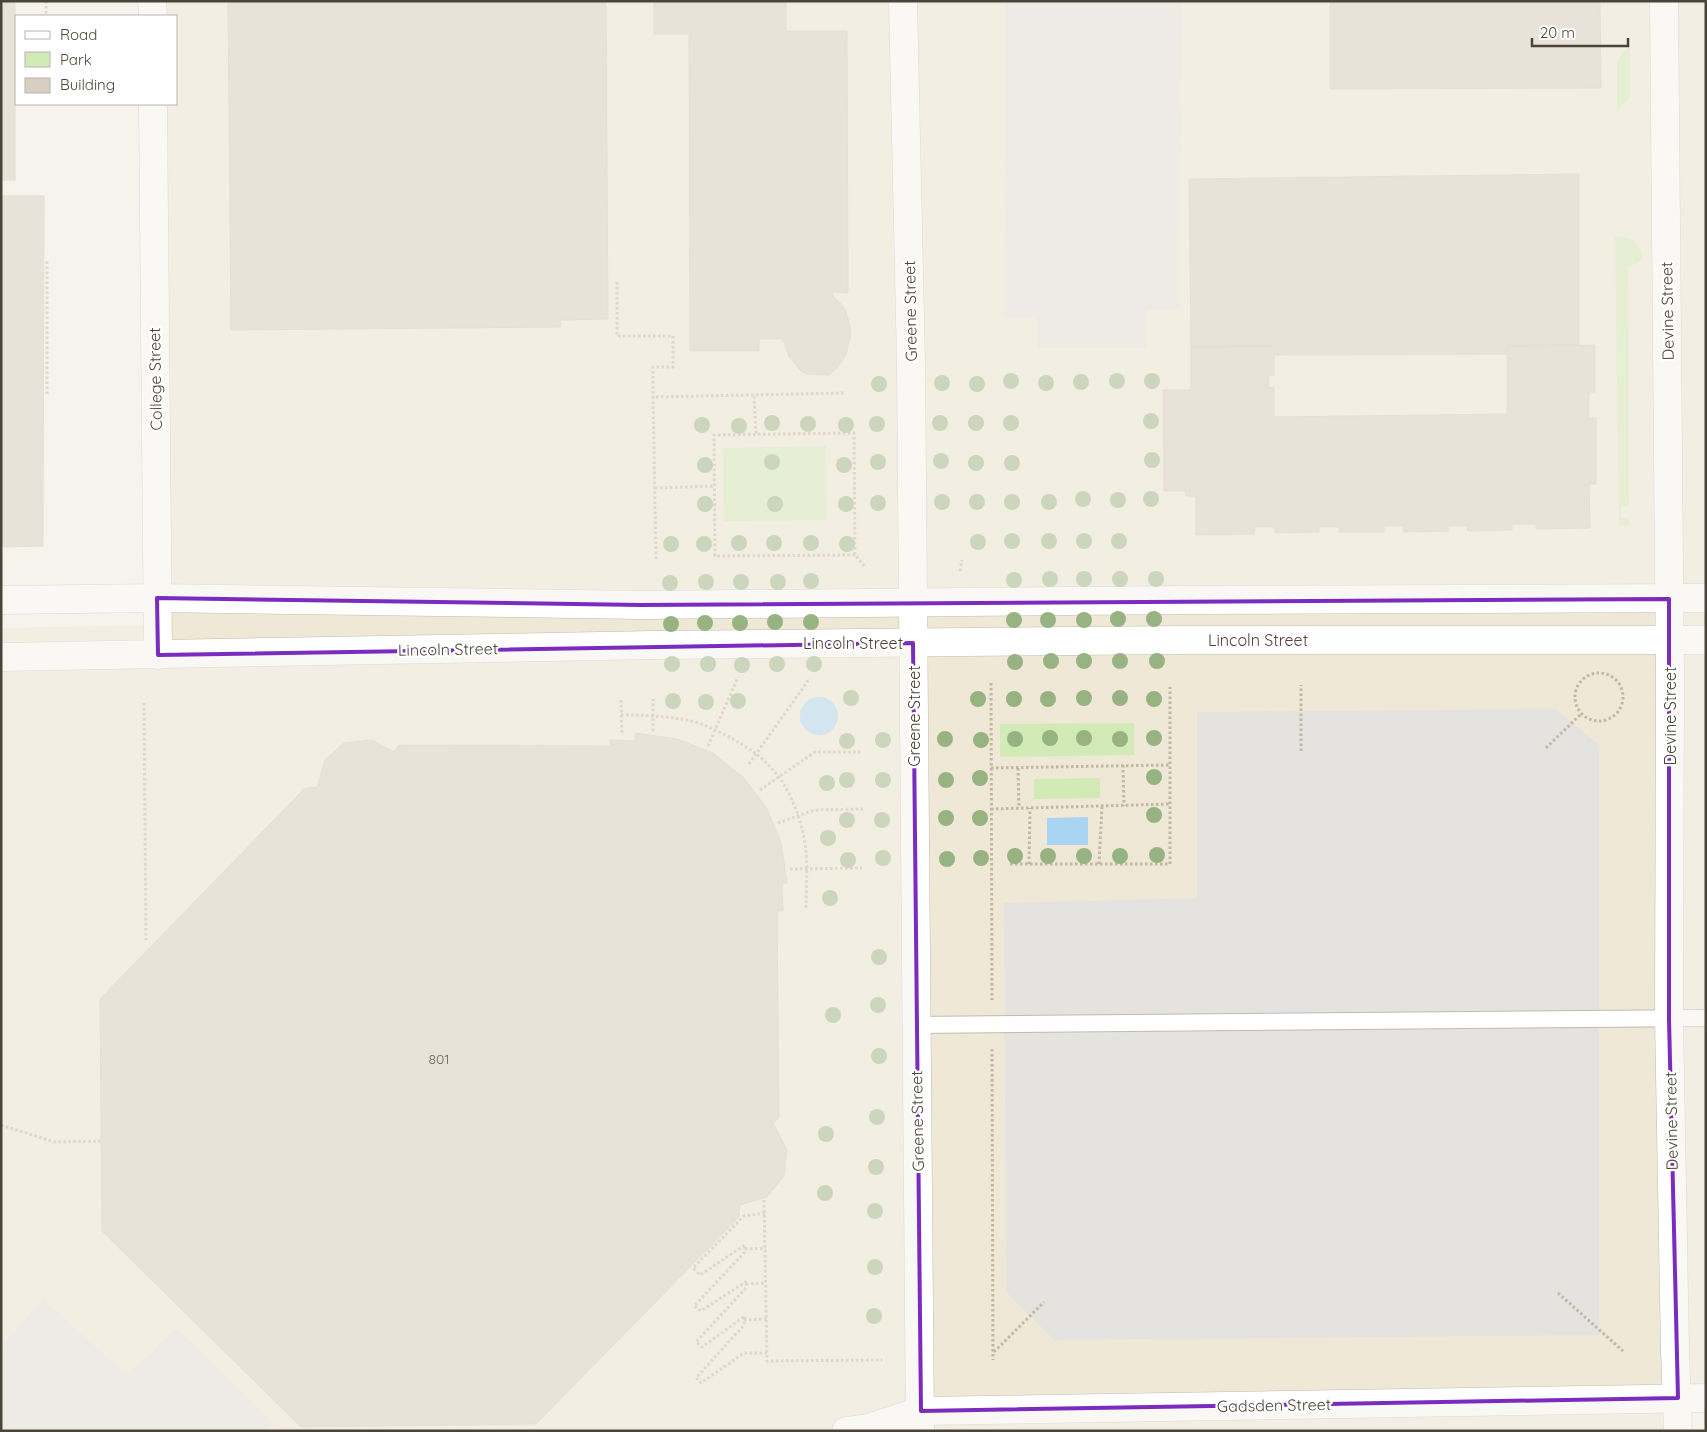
<svg xmlns="http://www.w3.org/2000/svg" width="1707" height="1432" font-family="Quicksand,sans-serif">
	<style>
		.education { fill: #efe8d6 }
		.green { fill: #d2eab5 }
		.parking { fill: #e5e3e0 }
		.water { fill: #a9d4f2 }
		.building { fill: #d8cfc1; stroke: #d3c7b4 }
		.lines { fill: none; stroke-linecap: round; stroke-linejoin: round }
		.service-casing { stroke: #c2bbae; stroke-width: 18 }
		.minor-casing { stroke: #c2bbae; stroke-width: 29 }
		.tertiary-casing { stroke: #c2bbae; stroke-width: 29 }
		.path { stroke: #c4b79f; stroke-width: 3; stroke-dasharray: 2.5 2.5; stroke-linecap: butt }
		.service { stroke: #fff; stroke-width: 16 }
		.minor { stroke: #fff; stroke-width: 28 }
		.tertiary { stroke: #fff; stroke-width: 28 }
		.tree { fill: #97b381 }
		.marked { fill: none; stroke: #7b2cbf; stroke-width: 4; stroke-linejoin: round }
		.labels { text-anchor: middle; dominant-baseline: central; stroke-width: 4.5; stroke-linejoin: round; paint-order: stroke }
		.number-label { font-size: 14px; fill: #6e675b }
		.street-label { font-size: 16px; fill: #4b4439; stroke: #fff }
	</style>
	<rect width="100%" height="100%" fill="#f6f3ec"/>
	<path class="education" d="M154,1H1706V1394L1666,1431H1V628L161,625L155,104H176V16H154Z"/>
	<path class="green" d="M1630,43V97L1617,111V61Z
		M1615,236C1621,237 1627,237 1632,240C1645,250 1646,264 1628,266L1629,506L1621,507V518L1630,520L1629,526H1619Z
		M826,446L827,520L724,521L723,448Z
		M1134,723V755L1000,757V724Z
		M1100,778V798L1034,799V779Z"/>
	<path class="parking" d="M1005,1H1181L1180,310H1146V348H1037V317H1004Z
		M1556,709L1599,745V1335L1054,1340L1006,1292L1004,903L1197,898V712Z
		M43,1299L127,1375L177,1328L275,1424L259,1431H1V1347Z"/>
	<path class="water" d="M800 716a19 19 0 1 1 38 0a19 19 0 1 1-38 0Z
		M1088,817V845H1047V818Z"/>
	<path class="building" d="M1,1H15V180H1Z
		M228,1H606L608,319L560,320L561,327L231,330Z
		M654,1H786V31H847L848,293L833,292V296L844,307L849,322L851,333L846,355L837,368L829,375L806,374L801,371L789,357L783,339H759V351H690L689,34H654Z
		M1330,1H1600L1601,88L1330,89Z
		M1579,174V345L1507,346V354L1274,355V346L1191,347L1189,179Z
		M1,196H44L43,546L1,547Z
		M1595,345V392H1589V418H1596V484H1589L1590,528L1536,529V524H1512V530L1468,531L1467,526H1448V531L1403,532V526H1384V532H1339V527H1319V532L1275,533V527H1255L1254,534L1196,535V496H1186V491H1164L1163,390H1191V347L1274,346V376L1269,375V388L1274,387V417L1507,414V346Z
		M635,733L677,739L713,753L743,777L766,807L781,842L787,883H782L783,911H777L779,1118L773,1123L787,1150L784,1176L767,1197L740,1205L739,1217L536,1424L301,1427L102,1231L100,999L305,788L317,787L325,760L344,743L372,740L394,752L399,745L610,746V740L635,741Z"/>
	<g class="lines">
		<defs>
			<path id="service" d="M916,1025L1706,1018"/>
			<path id="minor" d="M903,1L911,362L920,1431
				M1664,1L1670,680L1669,1019L1675,1351L1678,1431
				M846,1431L868,1428L921,1411L1706,1398"/>
			<path id="tertiary" d="M152,1L153,16
				M153,104L158,655
				M1,600L157,598L641,605L1184,600L1706,598
				M1,657L654,645L1183,640H1706"/>
		</defs>
		<use href="#service" class="service-casing"/>
		<use href="#minor" class="minor-casing"/>
		<use href="#tertiary" class="tertiary-casing"/>
		<path class="path" d="M46,1V16
			M15,56H16
			M617,282V336H673V367H653V397
			M47,394V261
			M754,396L756,434
			M655,488L715,486
			M855,555L715,556L714,435L854,433L855,555L866,568
			M656,559L653,397L846,393
			M960,571L962,560
			M1575 697a24 24 0 1 1 48 0a24 24 0 1 1-48 0Z
			M991,683L992,1000
			M621,700L622,734
			M144,703L146,940
			M621,715C643,715 665,716 686,720C699,722 714,729 725,735C770,757 791,784 803,833C809,857 806,884 806,909
			M653,731V699
			M708,746L738,677
			M1546,748L1582,713
			M1301,751V685
			M749,764L810,678
			M1123,765L1124,806
			M991,768L1170,765
			M1018,768L1019,808
			M760,790L815,752H863
			M991,809L1170,804
			M778,823L814,810L863,809
			M1010,864H1170V687
			M1029,864L1030,808
			M1099,864L1102,806
			M790,869L862,868
			M992,1049L993,1360
			M1,1125L54,1142L101,1141
			M764,1200L767,1361L882,1360
			M765,1213L744,1216L693,1268L700,1275L745,1245V1252L694,1306L701,1311L747,1281L746,1288L696,1342L702,1347L745,1316L744,1325L696,1378L701,1383L744,1353H767
			M745,1249L766,1248
			M746,1284L766,1283
			M1558,1293L1623,1351
			M744,1320L767,1319
			M994,1352L1044,1302"/>
		<use href="#service" class="service"/>
		<use href="#minor" class="minor"/>
		<use href="#tertiary" class="tertiary"/>
	</g>
	<g class="tree">
		<circle cx="1011" cy="381" r="8"/>
		<circle cx="1117" cy="381" r="8"/>
		<circle cx="1152" cy="381" r="8"/>
		<circle cx="1081" cy="382" r="8"/>
		<circle cx="942" cy="383" r="8"/>
		<circle cx="1046" cy="383" r="8"/>
		<circle cx="879" cy="384" r="8"/>
		<circle cx="977" cy="384" r="8"/>
		<circle cx="1151" cy="421" r="8"/>
		<circle cx="772" cy="423" r="8"/>
		<circle cx="940" cy="423" r="8"/>
		<circle cx="976" cy="423" r="8"/>
		<circle cx="1011" cy="423" r="8"/>
		<circle cx="808" cy="424" r="8"/>
		<circle cx="877" cy="424" r="8"/>
		<circle cx="702" cy="425" r="8"/>
		<circle cx="846" cy="425" r="8"/>
		<circle cx="739" cy="426" r="8"/>
		<circle cx="1152" cy="460" r="8"/>
		<circle cx="941" cy="461" r="8"/>
		<circle cx="772" cy="462" r="8"/>
		<circle cx="878" cy="462" r="8"/>
		<circle cx="976" cy="463" r="8"/>
		<circle cx="1012" cy="463" r="8"/>
		<circle cx="705" cy="465" r="8"/>
		<circle cx="844" cy="465" r="8"/>
		<circle cx="1083" cy="499" r="8"/>
		<circle cx="1151" cy="499" r="8"/>
		<circle cx="1118" cy="500" r="8"/>
		<circle cx="942" cy="502" r="8"/>
		<circle cx="977" cy="502" r="8"/>
		<circle cx="1012" cy="502" r="8"/>
		<circle cx="1049" cy="502" r="8"/>
		<circle cx="878" cy="503" r="8"/>
		<circle cx="705" cy="504" r="8"/>
		<circle cx="775" cy="504" r="8"/>
		<circle cx="846" cy="504" r="8"/>
		<circle cx="1012" cy="541" r="8"/>
		<circle cx="1049" cy="541" r="8"/>
		<circle cx="1084" cy="541" r="8"/>
		<circle cx="1119" cy="541" r="8"/>
		<circle cx="978" cy="542" r="8"/>
		<circle cx="739" cy="543" r="8"/>
		<circle cx="774" cy="543" r="8"/>
		<circle cx="811" cy="543" r="8"/>
		<circle cx="671" cy="544" r="8"/>
		<circle cx="704" cy="544" r="8"/>
		<circle cx="847" cy="544" r="8"/>
		<circle cx="1050" cy="579" r="8"/>
		<circle cx="1084" cy="579" r="8"/>
		<circle cx="1120" cy="579" r="8"/>
		<circle cx="1156" cy="579" r="8"/>
		<circle cx="1014" cy="580" r="8"/>
		<circle cx="811" cy="581" r="8"/>
		<circle cx="706" cy="582" r="8"/>
		<circle cx="741" cy="582" r="8"/>
		<circle cx="778" cy="582" r="8"/>
		<circle cx="670" cy="583" r="8"/>
		<circle cx="1118" cy="619" r="8"/>
		<circle cx="1154" cy="619" r="8"/>
		<circle cx="1014" cy="620" r="8"/>
		<circle cx="1048" cy="620" r="8"/>
		<circle cx="1084" cy="620" r="8"/>
		<circle cx="775" cy="622" r="8"/>
		<circle cx="811" cy="622" r="8"/>
		<circle cx="705" cy="623" r="8"/>
		<circle cx="740" cy="623" r="8"/>
		<circle cx="671" cy="624" r="8"/>
		<circle cx="1051" cy="661" r="8"/>
		<circle cx="1084" cy="661" r="8"/>
		<circle cx="1120" cy="661" r="8"/>
		<circle cx="1157" cy="661" r="8"/>
		<circle cx="1015" cy="662" r="8"/>
		<circle cx="672" cy="664" r="8"/>
		<circle cx="708" cy="664" r="8"/>
		<circle cx="777" cy="664" r="8"/>
		<circle cx="814" cy="664" r="8"/>
		<circle cx="742" cy="665" r="8"/>
		<circle cx="851" cy="698" r="8"/>
		<circle cx="1084" cy="698" r="8"/>
		<circle cx="1120" cy="698" r="8"/>
		<circle cx="978" cy="699" r="8"/>
		<circle cx="1014" cy="699" r="8"/>
		<circle cx="1048" cy="699" r="8"/>
		<circle cx="1154" cy="699" r="8"/>
		<circle cx="673" cy="701" r="8"/>
		<circle cx="738" cy="701" r="8"/>
		<circle cx="706" cy="702" r="8"/>
		<circle cx="1050" cy="738" r="8"/>
		<circle cx="1084" cy="738" r="8"/>
		<circle cx="1154" cy="738" r="8"/>
		<circle cx="945" cy="739" r="8"/>
		<circle cx="1015" cy="739" r="8"/>
		<circle cx="1120" cy="739" r="8"/>
		<circle cx="883" cy="740" r="8"/>
		<circle cx="981" cy="740" r="8"/>
		<circle cx="847" cy="741" r="8"/>
		<circle cx="1154" cy="777" r="8"/>
		<circle cx="980" cy="778" r="8"/>
		<circle cx="847" cy="780" r="8"/>
		<circle cx="883" cy="780" r="8"/>
		<circle cx="946" cy="780" r="8"/>
		<circle cx="827" cy="783" r="8"/>
		<circle cx="1154" cy="815" r="8"/>
		<circle cx="946" cy="818" r="8"/>
		<circle cx="980" cy="818" r="8"/>
		<circle cx="847" cy="820" r="8"/>
		<circle cx="882" cy="820" r="8"/>
		<circle cx="828" cy="838" r="8"/>
		<circle cx="1157" cy="855" r="8"/>
		<circle cx="1015" cy="856" r="8"/>
		<circle cx="1048" cy="856" r="8"/>
		<circle cx="1084" cy="856" r="8"/>
		<circle cx="1120" cy="856" r="8"/>
		<circle cx="883" cy="858" r="8"/>
		<circle cx="981" cy="858" r="8"/>
		<circle cx="947" cy="859" r="8"/>
		<circle cx="848" cy="860" r="8"/>
		<circle cx="830" cy="898" r="8"/>
		<circle cx="879" cy="957" r="8"/>
		<circle cx="878" cy="1005" r="8"/>
		<circle cx="833" cy="1015" r="8"/>
		<circle cx="879" cy="1056" r="8"/>
		<circle cx="877" cy="1117" r="8"/>
		<circle cx="826" cy="1134" r="8"/>
		<circle cx="876" cy="1167" r="8"/>
		<circle cx="825" cy="1193" r="8"/>
		<circle cx="875" cy="1211" r="8"/>
		<circle cx="875" cy="1267" r="8"/>
		<circle cx="874" cy="1316" r="8"/>
	</g>
	<path d="M0 0H1707V1432H0ZM157,598L641,605L1669,599V1019L1678,1398L921,1411L913,643L158,655Z" fill="#f6f3ec" fill-opacity=".55" fill-rule="evenodd"/>
	<path class="marked" d="M157,598L641,605L1669,599V1019L1678,1398L921,1411L913,643L158,655Z"/>
	<g class="labels">
		<g class="number-label">
			<text x="439" y="1059">801</text>
		</g>
		<g class="street-label">
			<text transform="translate(910 311) rotate(-91)">Greene Street</text>
			<text transform="translate(1667 311) rotate(-91)">Devine Street</text>
			<text transform="translate(155 379) rotate(-91)">College Street</text>
			<text x="1258" y="640">Lincoln Street</text>
			<text x="853" y="643">Lincoln Street</text>
			<text transform="translate(448 649) rotate(-1)">Lincoln Street</text>
			<text transform="translate(914 716) rotate(-90)">Greene Street</text>
			<text transform="translate(1670 716) rotate(-90)">Devine Street</text>
			<text transform="translate(917 1121) rotate(-91)">Greene Street</text>
			<text transform="translate(1671 1121) rotate(-91)">Devine Street</text>
			<text transform="translate(1274 1405) rotate(-1)">Gadsden Street</text>
		</g>
	</g>
	<rect width="1707" height="1432" fill="none" stroke="#4b4439" stroke-width="5"/>
	<rect x="15" y="15" width="162" height="90" fill="#ffffff" stroke="#b7b4b0"/>
	<rect x="25" y="31" width="25" height="8" fill="#ffffff" stroke="#b7b4b0"/>
	<text x="60" y="40" font-size="15" fill="#4b4439">Road</text>
	<rect x="25" y="52" width="25" height="15" fill="#d2eab5" stroke="#b7b4b0"/>
	<text x="60" y="65" font-size="15" fill="#4b4439">Park</text>
	<rect x="25" y="78" width="25" height="15" fill="#d8cfc1" stroke="#b7b4b0"/>
	<text x="60" y="90" font-size="15" fill="#4b4439">Building</text>
	<path d="M1532 38v8h96v-8" fill="none" stroke="#4b4439" stroke-width="2.5"/>
	<text x="1540" y="38" font-size="15" fill="#4b4439" stroke="#ffffff" stroke-width="4" paint-order="stroke">20 m</text>
</svg>
